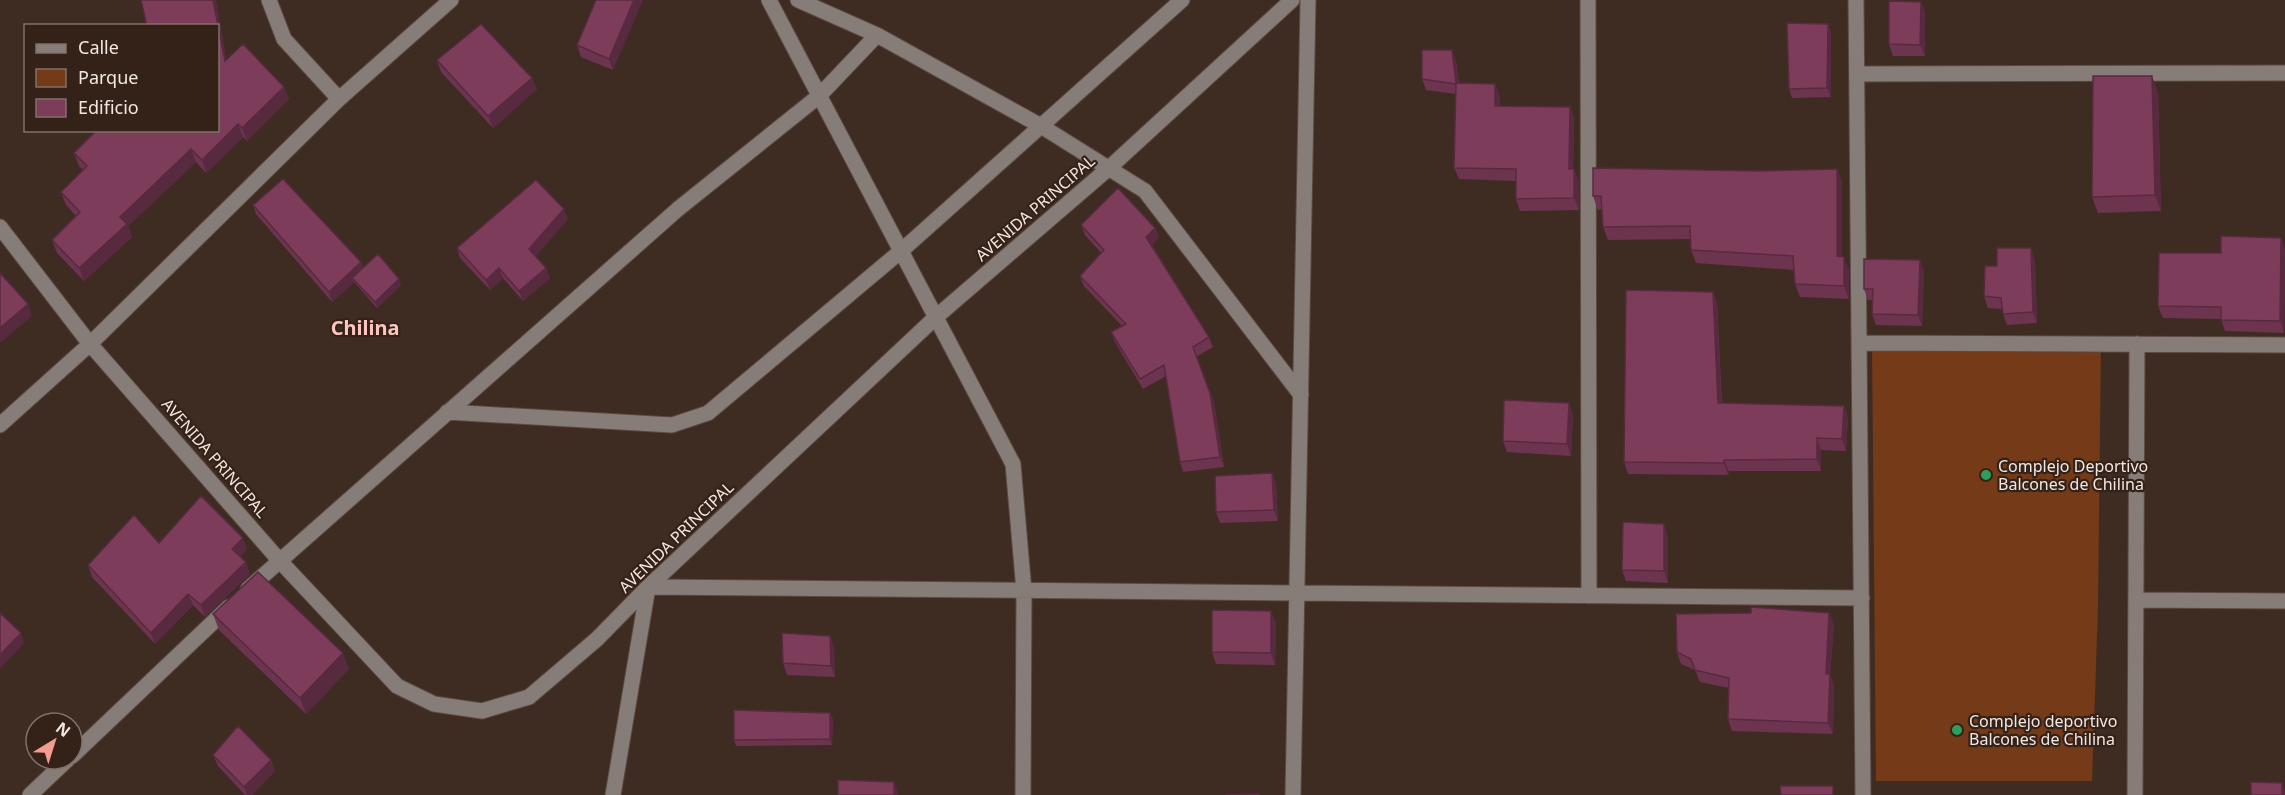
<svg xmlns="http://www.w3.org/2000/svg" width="2285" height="795" font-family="'Noto Sans',sans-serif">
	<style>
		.green { fill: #753a18 }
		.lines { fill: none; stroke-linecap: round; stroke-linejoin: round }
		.minor-casing { stroke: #5b4a41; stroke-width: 17 }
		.minor { stroke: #877d78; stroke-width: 15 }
		.wall { fill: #6c344e }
		.shaded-wall { fill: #582a40 }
		.building { fill: #7e3c5b; stroke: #582a40; stroke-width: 1.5 }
		.leisure-dot { fill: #2e9e5b; stroke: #342219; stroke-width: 2 }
		.labels { text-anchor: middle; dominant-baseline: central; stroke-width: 4.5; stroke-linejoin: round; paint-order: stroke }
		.street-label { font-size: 16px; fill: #f2e6e0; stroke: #342219 }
		.poi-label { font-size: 16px; fill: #f2e6e0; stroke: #342219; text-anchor: start }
		.quarter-label { font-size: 20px; font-weight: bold; fill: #fac6bf; stroke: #342219 }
	</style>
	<rect width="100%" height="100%" fill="#3e2c23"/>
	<path class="green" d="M1872,343H2101L2098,607L2092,781H1876Z"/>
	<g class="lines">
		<defs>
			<path id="minor" d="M269,0L284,39L339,99
				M769,0L1013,464L1024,591L1023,795
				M798,0L877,35L1041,126L1145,191L1301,395
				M1588,0L1589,596
				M1856,0L1863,795
				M1857,74L2285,73
				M0,227L90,344L279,560L397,686L434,704L482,711L529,697L597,639L648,587L936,317L1109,168L1292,0
				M1859,343L2285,345
				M447,412L672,425L708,413L901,251L1182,0
				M0,425L90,344L339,99L451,0
				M248,589L678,209L819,96L877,35
				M2136,600L2285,601
				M72,756L229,607
				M30,795L68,759
				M613,795L648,587L1862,598
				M1293,795L1308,0
				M2135,795L2137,344"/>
		</defs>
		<use href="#minor" class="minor-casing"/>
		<use href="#minor" class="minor"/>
	</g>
	<path class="wall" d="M596,0L613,70L581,57L577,45Z
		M1921,2L1925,13V56H1893L1889,44Z
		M1828,24L1831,33V97L1792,98L1789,89Z
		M1452,50L1456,61L1459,83L1500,96L1499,106L1570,107L1574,118L1573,169L1579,181V210L1520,211L1516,199V181L1459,179L1454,168L1456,94L1426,90L1422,79Z
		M227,59L284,87L289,99L247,141L243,137L206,173L196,162L128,226L132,237L84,281L57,253L52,240L76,216L66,205L61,192L83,170L79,166L74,153Z
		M437,60L537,89L493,128L441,72Z
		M2158,92L2161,211L2098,213L2092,197Z
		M1837,169L1842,183V257L1849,270V299L1800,297L1795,284L1794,270L1696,263L1691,250L1690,239L1608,240L1603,227L1602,209L1598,210L1593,196L1758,171Z
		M253,205L361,262L363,268L401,285L377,308L354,282L332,302L256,214Z
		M568,219L535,256L546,268L550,278L523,301L503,278L490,290L460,258L457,248Z
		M1081,225L1155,228L1159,237L1152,245L1209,337L1213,347L1196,357L1214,402L1224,467L1183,472L1180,462L1166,376L1143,389L1115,342L1111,332L1122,326L1084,286L1080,276L1101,253L1085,235Z
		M2285,250L2284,333L2225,331L2221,319L2163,318L2158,306L2221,253Z
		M2035,260L2037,323L2007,325L2003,314L2002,309L1988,308L1984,296L1997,266Z
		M1924,272L1922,326L1876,325L1872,314L1873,300H1868L1864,289Z
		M1713,292L1717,303L1722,403L1848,417L1846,451L1821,450V471H1729L1728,475L1628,474L1624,462Z
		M1573,414L1571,456L1507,452L1503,441Z
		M1276,484L1278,521L1220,523L1216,512Z
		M1668,536V583L1626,581L1622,570Z
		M159,543L247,549L240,557L250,574L205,617L193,605L155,644L92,577L88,565Z
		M213,614L349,669L306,714L219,630Z
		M1276,622L1275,665L1216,664L1212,652Z
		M1834,624L1830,675L1834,685L1833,734L1732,731L1728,719L1729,688L1700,682L1695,670L1681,664L1677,652Z
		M830,636L834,647L835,677L787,675L783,663Z
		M830,713L833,719L832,745L736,746L734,740Z
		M213,755L271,760L275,771L252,795H245L218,766Z"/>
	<path class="shaded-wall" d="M213,0H216L229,74L225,61Z
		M634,0H643L613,70L609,59Z
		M1921,2L1925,13V56L1920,45Z
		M1828,24L1831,33V97L1827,88Z
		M1452,50L1456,61L1460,95L1456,84Z
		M2152,76L2158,92L2161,211L2155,195Z
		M532,78L537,89L493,128L488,116Z
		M1495,84L1500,96L1499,118L1495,106Z
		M284,87L289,99L247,141L242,128Z
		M1570,107L1574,118L1573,181L1569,169Z
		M238,124L243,137L206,173L202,160Z
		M191,149L196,162L128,226L132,237L84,281L79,268L120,217Z
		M1574,169L1579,181V210L1574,198Z
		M1837,169L1842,183V270L1837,256Z
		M564,209L568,219L533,259L529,249Z
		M1155,228L1159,237L1150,247L1146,237Z
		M2281,238L2285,250L2284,333L2280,321Z
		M2031,248L2035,260L2037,323L2033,312Z
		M1844,257L1849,270V299L1844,286Z
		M1920,260L1924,272L1922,326L1918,315Z
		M361,262L364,272L352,278L354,282L332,302L329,292Z
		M499,268L503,278L490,290L486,280Z
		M546,268L550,278L523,301L519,291Z
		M399,279L401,285L377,308L375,302Z
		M1713,292L1717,303L1722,414L1718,403Z
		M28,304L32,316L0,343V328Z
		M1210,393L1214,402L1224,467L1220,457Z
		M1569,403L1573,414L1571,456L1567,444Z
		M1844,406L1848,417L1846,451L1842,439Z
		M1817,438L1821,450V471L1817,459Z
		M1724,460L1729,471L1728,475L1724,463Z
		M1272,473L1276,484L1278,521L1274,510Z
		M1664,524L1668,536V583L1664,571Z
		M243,538L247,549L236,561L232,549Z
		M246,562L250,574L205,617L201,605Z
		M188,594L193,605L155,644L151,633Z
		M1271,611L1276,622L1275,665L1271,653Z
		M1829,613L1834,624L1830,675L1834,685L1833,734L1828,723L1826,674Z
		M21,633L24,643L0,669V655Z
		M830,636L834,647L835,677L831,666Z
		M343,653L349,669L306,714L300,698Z
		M830,713L833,719L832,745L830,739Z
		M271,760L275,771L252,795H247L244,787Z
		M894,782L898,792V795H894Z
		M2282,783L2285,792V795H2282Z"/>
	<path class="building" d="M141,0H213L225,61L243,44L284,87L242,128L238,124L202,160L191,149L120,217L127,224L79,268L52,240L80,212L61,192L87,166L74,153L97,130H218V26H147Z
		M596,0H634L609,59L577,45Z
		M1889,1L1921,2L1920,45L1889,44Z
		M1787,23L1828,24L1827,88L1789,89Z
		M481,24L532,78L488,116L437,60Z
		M1422,50H1452L1456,84L1422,79Z
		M2093,76H2152L2155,195L2092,197Z
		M1456,83L1495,84V106L1570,107L1569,169H1574V198L1516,199V169L1454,168Z
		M1593,168L1758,171L1837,169V256L1844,257V286L1795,284L1793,256L1691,250L1690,226L1603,227L1601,196H1593Z
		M283,179L361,262L329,292L253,205Z
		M536,180L564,209L529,249L546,268L519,291L499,268L486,280L457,248Z
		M1118,188L1155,228L1146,237L1209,337L1193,347L1210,393L1220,457L1180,462L1164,365L1140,379L1111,332L1126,324L1080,276L1104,250L1081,225Z
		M2221,236L2281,238L2280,321L2221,320V307L2158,306L2159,253H2221Z
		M1997,248H2031L2033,312L2003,314L2001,298L1984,296L1985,266H1997Z
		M378,254L399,279L375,302L352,278Z
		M1864,259L1920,260L1918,315L1872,314L1873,289H1864Z
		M0,273L28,304L0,328Z
		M1626,290L1713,292L1718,403L1844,406L1842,439L1817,438V459L1724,460V463L1624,462Z
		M1504,400L1569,403L1567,444L1503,441Z
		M1272,473L1274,510L1216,512L1215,476Z
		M201,496L243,538L232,549L246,562L201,605L188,594L151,633L88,565L134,515L159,543Z
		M1623,522L1664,524V571L1622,570Z
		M258,572L343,653L300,698L213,614Z
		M1751,607L1829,613L1826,674H1830L1828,723L1728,719L1729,678L1695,670L1691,659L1677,652L1676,614L1751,613Z
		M1212,610L1271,611V653L1212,652Z
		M0,613L21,633L0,655Z
		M782,633L830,636L831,666L783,663Z
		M734,710L830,713V739L734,740Z
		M238,726L271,760L244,787L213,755Z
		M838,780L894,782V795H838Z
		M2251,782L2282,783V795H2251Z
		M1780,786H1833V795H1781Z
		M1259,794V795H1226Z"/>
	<g class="leisure-dot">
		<circle cx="1986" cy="475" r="6"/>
		<circle cx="1957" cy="730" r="6"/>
	</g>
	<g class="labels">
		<g class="street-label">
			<text transform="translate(1035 208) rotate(-41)">AVENIDA PRINCIPAL</text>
			<text transform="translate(215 458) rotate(49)">AVENIDA PRINCIPAL</text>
			<text transform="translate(676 537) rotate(-44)">AVENIDA PRINCIPAL</text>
		</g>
		<g class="poi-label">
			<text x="1998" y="466">Complejo Deportivo<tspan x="1998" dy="18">Balcones de Chilina</tspan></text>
			<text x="1969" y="721">Complejo deportivo<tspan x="1969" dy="18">Balcones de Chilina</tspan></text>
		</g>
		<g class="quarter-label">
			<text x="365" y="327">Chilina</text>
		</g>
	</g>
	<rect x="24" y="24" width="195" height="108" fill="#342219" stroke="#807069" stroke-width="1.5"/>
	<rect x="36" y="44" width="30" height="9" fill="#877d78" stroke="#807069" stroke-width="1.5"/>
	<text x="78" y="54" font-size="18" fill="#f2e6e0">Calle</text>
	<rect x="36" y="69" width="30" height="18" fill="#753a18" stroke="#807069" stroke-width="1.5"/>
	<text x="78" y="84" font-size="18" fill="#f2e6e0">Parque</text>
	<rect x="36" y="99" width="30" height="18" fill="#7e3c5b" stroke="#807069" stroke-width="1.5"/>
	<text x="78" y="114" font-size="18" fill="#f2e6e0">Edificio</text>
	<g transform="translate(54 741) rotate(38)"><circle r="28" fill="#342219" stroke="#807069" stroke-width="1.5"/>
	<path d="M0-4.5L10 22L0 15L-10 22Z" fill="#f59c91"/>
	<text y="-9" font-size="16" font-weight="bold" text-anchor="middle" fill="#f2e6e0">N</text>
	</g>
</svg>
